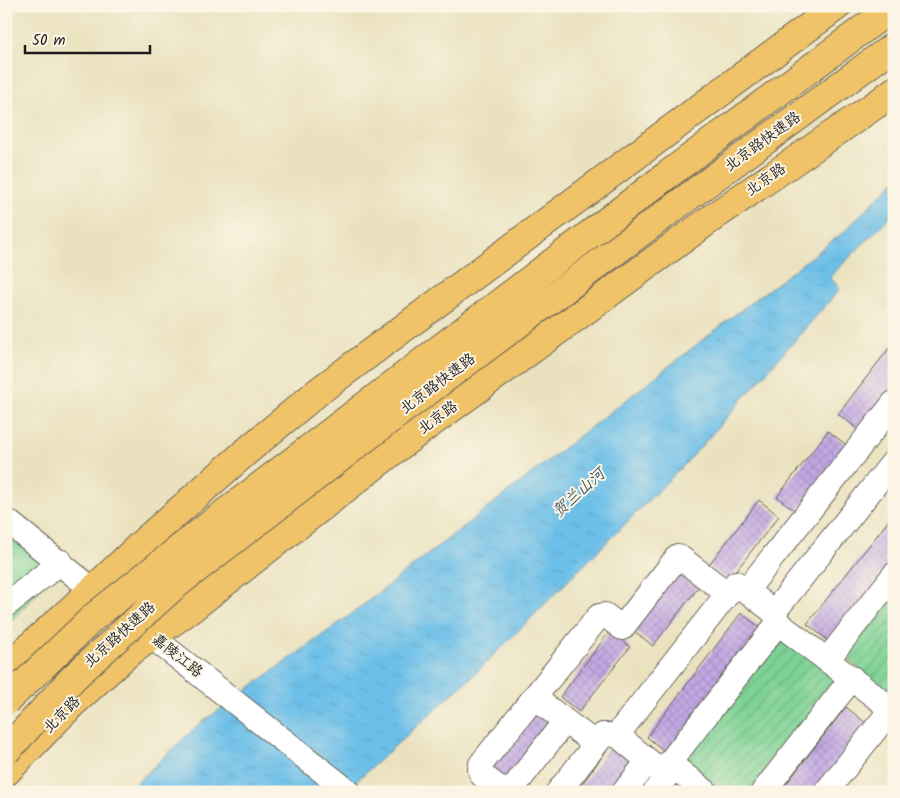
<svg xmlns="http://www.w3.org/2000/svg" width="900" height="798" font-family="Kalam,'LXGW WenKai TC',sans-serif">
	<style>
		.park { fill: #7ed295; stroke: #4d7758 }
		.garden { fill: url(#garden-furrows); stroke: #4d7758 }
		.water { fill: url(#water-ripples); stroke: #446e82 }
		.building { fill: url(#building-cross-hatch) }
		.lines { fill: none; stroke-linecap: round; stroke-linejoin: round }
		.minor-casing { stroke: #646155; stroke-width: 26 }
		.major-casing { stroke: #646155; stroke-width: 30 }
		.highway-casing { stroke: #646155; stroke-width: 30 }
		.minor { stroke: #fff; stroke-width: 24 }
		.major { stroke: #f0c369; stroke-width: 28 }
		.highway { stroke: #f0c369; stroke-width: 28 }
		.highway-bridge-casing { stroke: #646155; stroke-width: 30; stroke-linecap: butt }
		.highway-bridge { stroke: #f0c369; stroke-width: 28 }
		.labels { text-anchor: middle; dominant-baseline: central; stroke-width: 4; stroke-linejoin: round; paint-order: stroke }
		.street-label { font-size: 15px; fill: #1c1c1c; stroke: #fcf5e5 }
		.water-label { font-size: 16px; font-style: italic; fill: #385563; stroke: #fcf5e5 }
	</style>
	<defs>
		<pattern id="garden-furrows" width="10" height="10" patternUnits="userSpaceOnUse" patternTransform="scale(1.25)"><rect width="10" height="10" fill="#7ed295"/><path d="M-1 1l2-2M0 10L10 0M9 11l2-2" fill="none" stroke="#6cb480"/></pattern>
		<pattern id="water-ripples" width="26" height="14" patternUnits="userSpaceOnUse" patternTransform="scale(1.25)"><rect width="26" height="14" fill="#6cbfe8"/><path d="M2 4q2-2 4 0t4 0M15 11q2-2 4 0t4 0" fill="none" stroke="#5da4c6"/></pattern>
		<pattern id="building-cross-hatch" width="8" height="8" patternUnits="userSpaceOnUse" patternTransform="scale(1.25)"><rect width="8" height="8" fill="#c3a9e4"/><path d="M0 0l8 8M0 8l8-8" fill="none" stroke="#a791c3"/></pattern>
	</defs>
	<rect width="100%" height="100%" fill="#fcf5e5"/>
	<filter id="ink" filterUnits="userSpaceOnUse"><feTurbulence type="fractalNoise" baseFrequency=".02" numOctaves="2"/><feDisplacementMap in="SourceGraphic" scale="10" xChannelSelector="R" yChannelSelector="G"/><feConvolveMatrix kernelMatrix="1 2 1 2 8 2 1 2 1" color-interpolation-filters="sRGB"/></filter>
	<filter id="wash" filterUnits="userSpaceOnUse"><feTurbulence type="fractalNoise" baseFrequency=".0096" numOctaves="4" result="noise"/><feDisplacementMap in="SourceGraphic" scale="20" xChannelSelector="R" yChannelSelector="G"/><feGaussianBlur stdDeviation="1.12" result="paint"/><feColorMatrix in="noise" values="0 0 0 0 0 0 0 0 0 0 0 0 0 0 0 0 0 1.4 0 .05"/><feComposite in="paint" operator="in"/></filter>
	<g filter="url(#wash)">
		<rect width="100%" height="100%" fill="#eae2bf"/>
		<path class="park" d="M13,535L41,558L43,582L34,596L6,626V540Z"/>
		<path class="garden" d="M894,584V698L844,657Z
			M788,638L839,679L754,792H719L692,771L687,764L688,756L773,646Z"/>
		<path class="water" d="M894,181V213L830,277L840,289L689,460L479,670L344,792H127L198,725L349,616L745,307L844,232Z"/>
		<g id="blocks">
			<path class="building" d="M894,342V386L859,430L838,414Z
				M828,431L848,446L797,512L777,497Z
				M759,500L779,516L728,581L708,566Z
				M894,514V561L830,642L807,624Z
				M684,565L704,580L653,646L633,630Z
				M741,613L763,630L668,754L647,737Z
				M610,631L630,647L579,712L560,697Z
				M535,702L555,718L504,784L484,768Z
				M846,707L866,723L813,792H780Z
				M613,742L636,759L611,792H576Z"/>
		</g>
	</g>
	<g filter="url(#ink)">
		<use href="#blocks" fill-opacity="0" stroke="#646155" stroke-width="1"/>
		<g class="lines">
			<defs>
				<path id="minor" d="M6,520L108,602
					M746,591L894,403
					M6,605L61,562
					M778,623L774,612L894,461
					M138,626L349,792
					M827,660L894,575
					M534,697L565,721
					M504,792L482,775L480,770L481,764L599,616L605,615L622,628L678,556L728,594
					M510,792L565,721L596,744
					M558,792L603,735H608
					M624,792L648,761
					M655,792L668,774L669,763L657,768L617,735L736,583L774,612
					M706,792L669,763L778,623L881,701L887,708L886,716L826,792
					M763,792L852,678"/>
				<path id="major" d="M6,668L93,590L148,538L248,450L319,391L837,6
					M6,772L71,705L127,654L192,608L401,445L716,215L894,92"/>
				<path id="highway" d="M885,98L894,91
					M666,176L894,6
					M684,200L894,46"/>
			</defs>
			<use href="#minor" class="minor-casing"/>
			<use href="#major" class="major-casing"/>
			<use href="#highway" class="highway-casing"/>
			<use href="#minor" class="minor"/>
			<use href="#major" class="major"/>
			<use href="#highway" class="highway"/>
			<defs>
				<path id="highway-bridge" d="M6,701L95,616L221,516L666,176
					M6,751L73,678L173,587L385,423L684,200"/>
			</defs>
			<use href="#highway-bridge" class="highway-bridge-casing"/>
			<use href="#highway-bridge" class="highway-bridge"/>
		</g>
	</g>
	<g class="labels">
		<g class="street-label">
			<text transform="translate(763 142) rotate(-36)">北京路快速路</text>
			<text transform="translate(766 180) rotate(-35)">北京路</text>
			<text transform="translate(438 384) rotate(-37)">北京路快速路</text>
			<text transform="translate(438 418) rotate(-36)">北京路</text>
			<text transform="translate(120 635) rotate(-42)">北京路快速路</text>
			<text transform="translate(177 656) rotate(38)">嘉陵江路</text>
			<text transform="translate(62 715) rotate(-45)">北京路</text>
		</g>
		<g class="water-label">
			<text transform="translate(579 493) rotate(-42)">贺兰山河</text>
		</g>
	</g>
	<rect width="900" height="798" fill="none" stroke="#fcf5e5" stroke-width="25"/>
	<path d="M25 45v8h125v-8" fill="none" stroke="#1c1c1c" stroke-width="2.5"/>
	<text x="32" y="45" font-size="15" fill="#1c1c1c" stroke="#fcf5e5" stroke-width="4" paint-order="stroke">50 m</text>
</svg>
